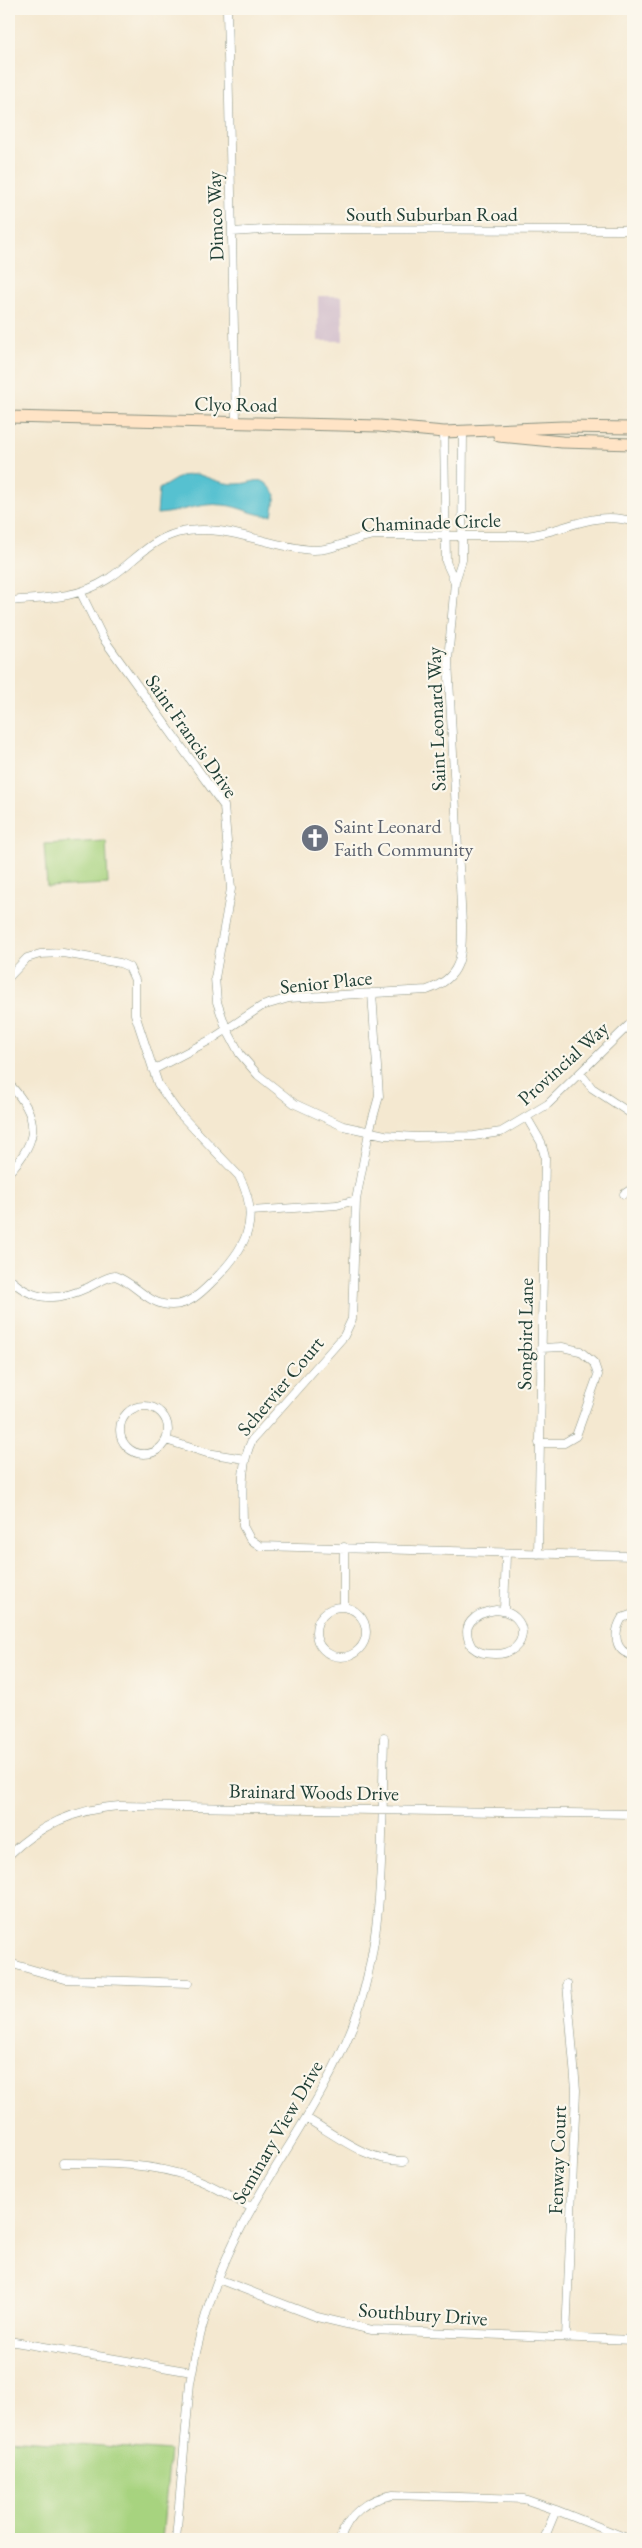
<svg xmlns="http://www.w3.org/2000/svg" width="642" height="2548" font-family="'EB Garamond',serif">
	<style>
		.industrial { fill: #d1bdcb }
		.green { fill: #a7d37f; stroke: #63885a }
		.water { fill: #56c1d0; stroke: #3a7f82 }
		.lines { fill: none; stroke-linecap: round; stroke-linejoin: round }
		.street-casing { stroke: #8a9282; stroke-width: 9 }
		.secondary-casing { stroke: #8a9282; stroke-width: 13 }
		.street { stroke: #fff; stroke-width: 8 }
		.secondary { stroke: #ffe4c6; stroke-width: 11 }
		.labels { text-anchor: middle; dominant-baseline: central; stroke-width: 4.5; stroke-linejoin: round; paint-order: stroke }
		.street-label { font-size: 20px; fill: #1f3d34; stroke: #fbf7ec }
		.worship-label { font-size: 20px; fill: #5b616d; stroke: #fbf7ec; text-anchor: start }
	</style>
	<rect width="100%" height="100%" fill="#fbf7ec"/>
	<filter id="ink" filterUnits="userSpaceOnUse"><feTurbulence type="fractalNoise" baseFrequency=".02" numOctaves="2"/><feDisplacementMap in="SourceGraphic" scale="10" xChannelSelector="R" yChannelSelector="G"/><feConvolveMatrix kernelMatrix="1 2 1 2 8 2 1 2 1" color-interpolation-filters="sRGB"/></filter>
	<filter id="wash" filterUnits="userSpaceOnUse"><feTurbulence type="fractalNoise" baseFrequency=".0096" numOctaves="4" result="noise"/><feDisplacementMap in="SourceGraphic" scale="20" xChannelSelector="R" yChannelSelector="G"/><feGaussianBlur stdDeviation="1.12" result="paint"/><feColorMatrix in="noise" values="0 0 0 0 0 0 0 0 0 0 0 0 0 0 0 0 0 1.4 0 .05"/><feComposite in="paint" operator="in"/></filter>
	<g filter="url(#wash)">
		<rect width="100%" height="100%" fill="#f4e8d0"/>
		<path class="industrial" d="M318,296H342L343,341H318Z"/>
		<path class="green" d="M106,841L108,884L47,887L44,844Z
			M9,2439L170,2451L162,2539H9Z"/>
		<path class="water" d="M197,474C209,478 223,484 235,484C258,484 260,471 276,495L272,515C255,517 240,506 223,505C200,502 179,513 157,514L159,489L181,476Z"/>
	</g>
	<g filter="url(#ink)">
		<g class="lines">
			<defs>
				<path id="street" d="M227,9L236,422
					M232,232L277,229L633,230
					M444,432L446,562L455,582
					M81,593L103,638L224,806L231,889L215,978L217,1002L226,1028L240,1054L258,1075L295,1104L343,1126L385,1135L416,1137L474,1136L501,1132L548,1104L633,1021
					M9,601C44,598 77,599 108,579C132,564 148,541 177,533C223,521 266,547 312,550C333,551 353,538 374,535L526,536C563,532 595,509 633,522
					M9,977L27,958L40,954L63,953L120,963L129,967L135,980V1014L158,1084L177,1111L239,1176C263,1221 244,1251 211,1283C200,1294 188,1305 172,1305C147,1305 136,1283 115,1276C106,1277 97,1283 89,1287C59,1301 34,1303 9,1278
					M372,993L379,1096L369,1132L356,1200L352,1319L344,1336L252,1440C239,1467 243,1497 243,1526L250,1539L260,1546L633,1556
					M153,1070L212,1039L262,1006L289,998L427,990C462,978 462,956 462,924L448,660L455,582L462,560L463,432
					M580,1073L592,1088L633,1115
					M9,1084C40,1116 40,1140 9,1172
					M527,1118L541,1142L545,1157L538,1554
					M624,1194L633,1188
					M251,1211L337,1205L356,1200
					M120 1430a24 24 0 1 1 48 0a24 24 0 1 1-48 0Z
					M166,1440L207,1453L245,1459
					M539,1443H564L576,1436L598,1375L594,1363L580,1351L562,1347L541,1348
					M344,1547V1607
					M316 1632a25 25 0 1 1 50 0a25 25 0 1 1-50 0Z
					M496,1610C531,1612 531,1655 494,1654C485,1654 479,1653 472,1647C459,1625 474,1613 496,1610Z
					M504,1611L506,1554
					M633,1614L622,1618C613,1633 614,1652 633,1655
					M9,1855C39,1825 77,1809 119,1806L633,1814
					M9,1963L65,1979L188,1983
					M306,2118C337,2136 368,2162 404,2161
					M63,2163C107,2163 151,2163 193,2178C214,2185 233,2198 252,2208
					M218,2279L317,2317L372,2330L633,2340
					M566,2338L576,2090L567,1984
					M9,2341L192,2372
					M556,2510L629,2539
					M176,2539L190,2383C199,2329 216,2275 242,2226C278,2158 325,2097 353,2025C387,1934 381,1834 384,1738
					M340,2539C348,2514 367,2499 393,2495L524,2499L556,2510L544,2539"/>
				<path id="secondary" d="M9,417L379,426L444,432L563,427L633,428
					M499,436L562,442L633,444"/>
			</defs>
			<use href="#street" class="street-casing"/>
			<use href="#secondary" class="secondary-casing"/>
			<use href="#street" class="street"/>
			<use href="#secondary" class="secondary"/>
		</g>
	</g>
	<defs>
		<symbol id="church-disc" viewBox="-11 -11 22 22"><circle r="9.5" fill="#6b7280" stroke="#fbf7ec"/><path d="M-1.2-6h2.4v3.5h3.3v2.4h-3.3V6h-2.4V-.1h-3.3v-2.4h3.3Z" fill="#fff"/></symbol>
	</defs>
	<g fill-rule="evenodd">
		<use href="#church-disc" x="299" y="822" width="32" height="32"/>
	</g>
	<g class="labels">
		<g class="street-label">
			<text x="432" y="214">South Suburban Road</text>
			<text transform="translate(215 216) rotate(-92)">Dimco Way</text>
			<text transform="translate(236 404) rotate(1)">Clyo Road</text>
			<text transform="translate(431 522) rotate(-2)">Chaminade Circle</text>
			<text transform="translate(436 719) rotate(-92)">Saint Leonard Way</text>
			<text transform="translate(192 736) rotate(55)">Saint Francis Drive</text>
			<text transform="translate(326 982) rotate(-6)">Senior Place</text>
			<text transform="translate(563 1063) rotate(-42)">Provincial Way</text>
			<text transform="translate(525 1334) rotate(-89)">Songbird Lane</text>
			<text transform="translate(280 1386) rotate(-50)">Schervier Court</text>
			<text transform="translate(314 1792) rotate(1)">Brainard Woods Drive</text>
			<text transform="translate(277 2132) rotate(-60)">Seminary View Drive</text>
			<text transform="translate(557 2160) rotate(-88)">Fenway Court</text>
			<text transform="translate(423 2314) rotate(4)">Southbury Drive</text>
		</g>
		<g class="worship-label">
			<text x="334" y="826">Saint Leonard<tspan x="334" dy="23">Faith Community</tspan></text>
		</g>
	</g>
	<rect width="642" height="2548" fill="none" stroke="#fbf7ec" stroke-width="30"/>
</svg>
